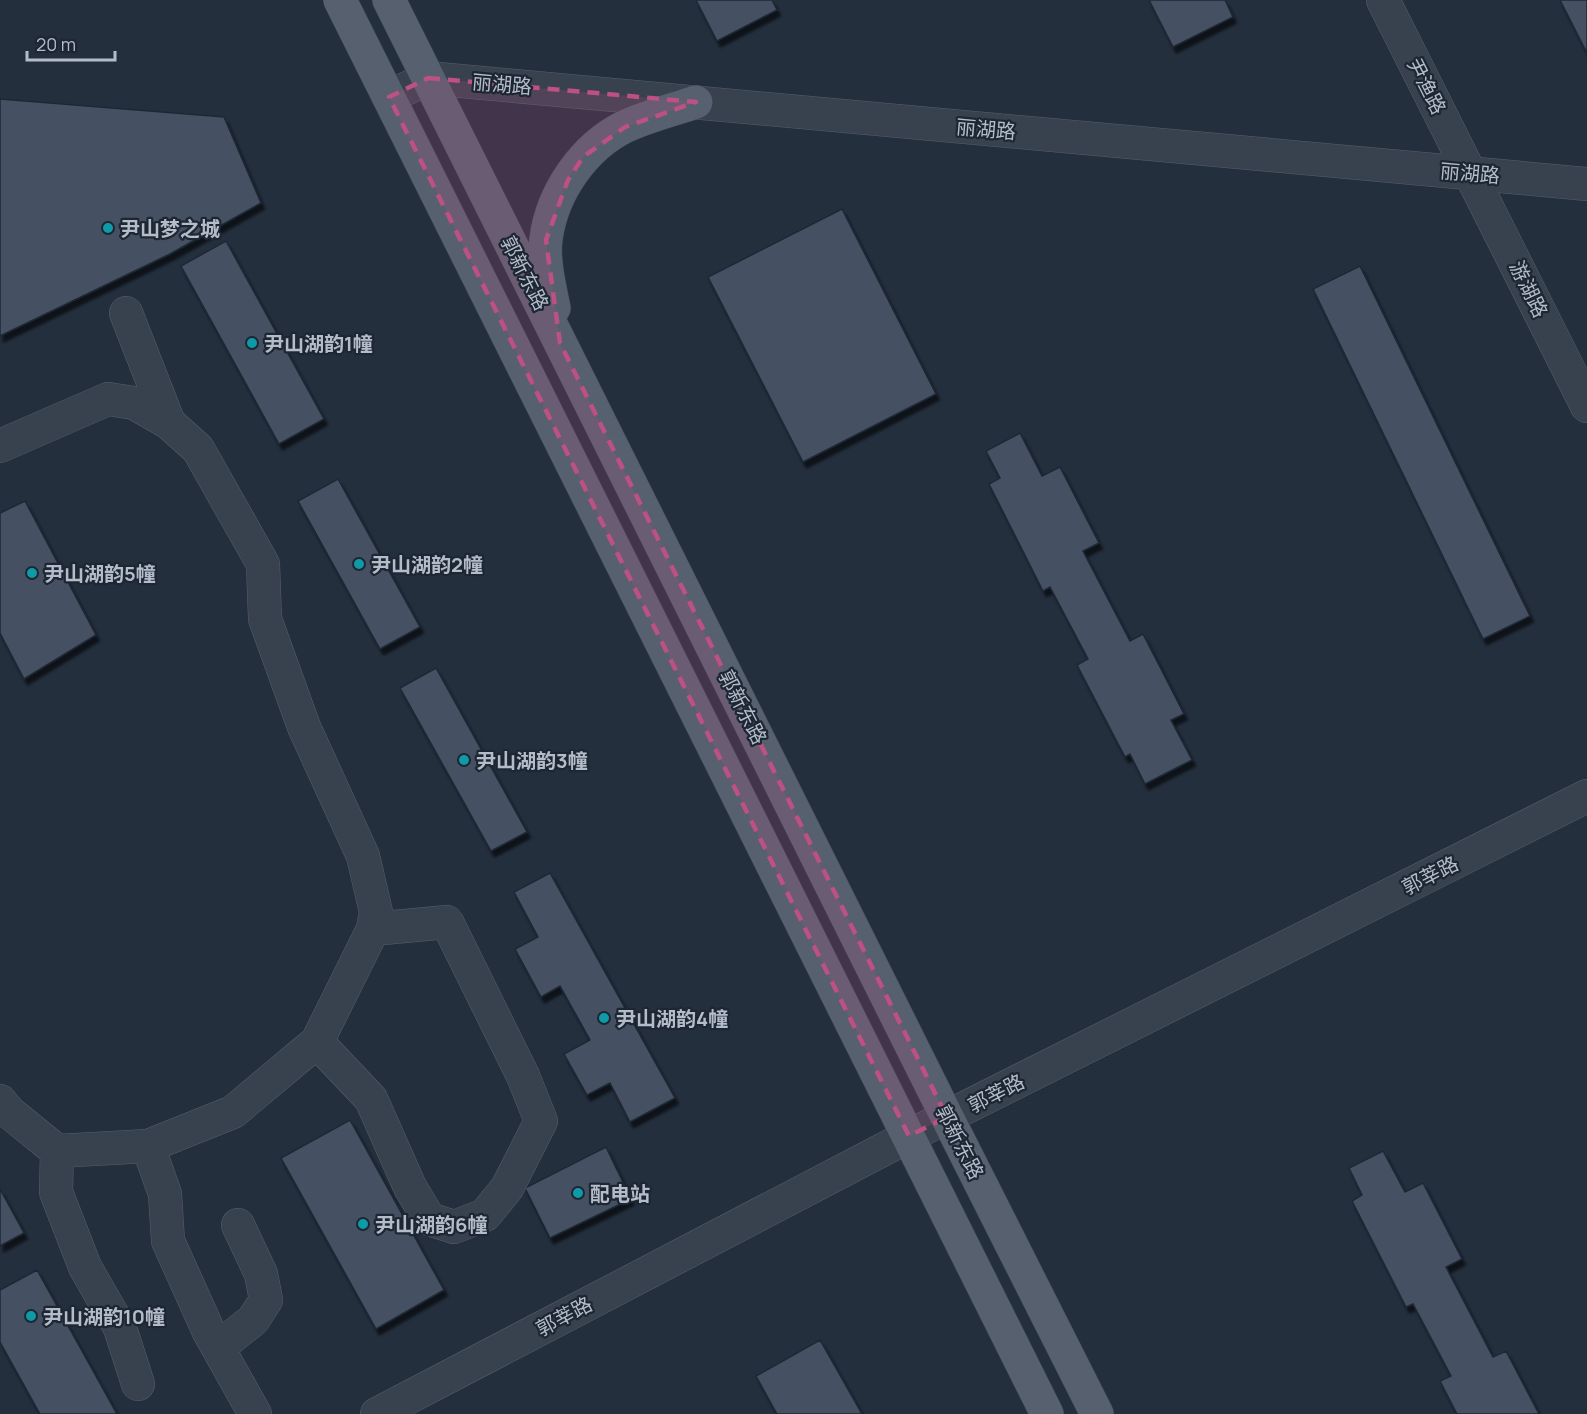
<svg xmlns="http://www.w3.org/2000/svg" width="1587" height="1414" font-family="Manrope,'Noto Sans SC',sans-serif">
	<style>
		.building { fill: #455162; stroke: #1f2835; stroke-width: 1.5; filter: url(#shadow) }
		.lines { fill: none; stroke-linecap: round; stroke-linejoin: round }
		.minor-casing { stroke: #565f6c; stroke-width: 34 }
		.major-casing { stroke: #414a57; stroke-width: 34 }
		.minor { stroke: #38414e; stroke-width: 33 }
		.major { stroke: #56606e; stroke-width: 33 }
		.marked { fill: #bd5182; fill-opacity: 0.2; stroke: #bd5182; stroke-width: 4.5; stroke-dasharray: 12 8; stroke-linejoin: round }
		.culture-dot { fill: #0f9aa8; stroke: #1d2633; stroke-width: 2 }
		.labels { text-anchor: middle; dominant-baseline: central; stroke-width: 4.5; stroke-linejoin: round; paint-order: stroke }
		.street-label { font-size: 20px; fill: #b4bcc9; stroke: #1d2633 }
		.poi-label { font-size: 20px; font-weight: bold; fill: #b4bcc9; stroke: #1d2633; text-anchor: start }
	</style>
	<defs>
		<filter id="shadow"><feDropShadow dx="3.5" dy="6" stdDeviation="1.5" flood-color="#0009"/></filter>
	</defs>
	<rect width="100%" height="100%" fill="#242f3e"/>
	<path class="building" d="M696,0H772L777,10L717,41Z
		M1149,0H1225L1233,17L1173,47Z
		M1560,0H1587V53Z
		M0,99L224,117L261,203L170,254L0,336Z
		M842,209L936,394L803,462L708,277Z
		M226,241L324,419L279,444L181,266Z
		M1360,266L1530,616L1483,639L1313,289Z
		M1020,433L1042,476L1060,467L1099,543L1083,551L1130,641L1143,634L1184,714L1171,720L1192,760L1145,784L1130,754L1125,757L1077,665L1088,659L1050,587L1043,591L989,484L1000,478L986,451Z
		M338,479L420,627L380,649L298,501Z
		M25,501L96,635L24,679L0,633V513Z
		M436,668L527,832L491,851L400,688Z
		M550,873L675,1098L630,1122L610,1083L587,1095L564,1054L590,1040L560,986L541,997L515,949L538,937L514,892Z
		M350,1120L444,1290L376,1329L281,1158Z
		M606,1147L631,1199L550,1238L525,1188Z
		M1383,1151L1405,1192L1423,1183L1462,1259L1446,1267L1493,1357L1506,1351L1539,1414H1457L1440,1381L1451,1376L1413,1304L1406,1307L1352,1201L1362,1195L1349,1168Z
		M0,1189L24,1233L0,1246Z
		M37,1270L117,1414H40L0,1342V1290Z
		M820,1340L862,1414H777L756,1376Z"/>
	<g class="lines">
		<defs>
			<path id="minor" d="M1383,0L1587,406
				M389,97L428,78L1587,184
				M126,313L169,423
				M0,446L108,399L134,403L169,423L198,449L263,564L265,619L304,727L363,856L376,912L373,929L317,1042L301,1055L233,1112L148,1146
				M317,1042L371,1099L410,1187L429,1219L454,1227L485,1215L507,1188L541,1121L523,1076L447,922L373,929
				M0,1101L9,1112L57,1151L148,1146L165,1194L168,1241L209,1332L255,1414
				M57,1151L56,1192L85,1267L120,1328L138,1384
				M218,1348L253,1320L266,1300L261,1274L238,1225
				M377,1414L909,1136L1587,796"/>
			<path id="major" d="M340,0L1047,1414
				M389,0L947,1117L1097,1414
				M554,308C550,288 543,260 546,239C552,193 583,147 626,126C648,116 672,110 696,102"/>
		</defs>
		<use href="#minor" class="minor-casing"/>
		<use href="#major" class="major-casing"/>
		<use href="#minor" class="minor"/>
		<use href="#major" class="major"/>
	</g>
	<path class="marked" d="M428,78L696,102L625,127L583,157L568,180L546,240L560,343L947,1117L909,1136L389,97Z"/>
	<g class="culture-dot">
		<circle cx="108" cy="228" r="6"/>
		<circle cx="252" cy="343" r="6"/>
		<circle cx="359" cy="564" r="6"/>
		<circle cx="32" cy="573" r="6"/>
		<circle cx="464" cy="760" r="6"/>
		<circle cx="604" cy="1018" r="6"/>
		<circle cx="578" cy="1193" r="6"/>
		<circle cx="363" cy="1224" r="6"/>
		<circle cx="31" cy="1316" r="6"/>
	</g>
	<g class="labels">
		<g class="street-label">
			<text transform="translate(502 84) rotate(5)">丽湖路</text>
			<text transform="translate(1427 86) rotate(63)">尹渔路</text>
			<text transform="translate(986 129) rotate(5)">丽湖路</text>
			<text transform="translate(1470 173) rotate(5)">丽湖路</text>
			<text transform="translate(525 273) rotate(63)">郭新东路</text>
			<text transform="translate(1529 289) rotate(64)">游湖路</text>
			<text transform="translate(743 707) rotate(63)">郭新东路</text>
			<text transform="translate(1430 875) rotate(-27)">郭莘路</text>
			<text transform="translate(996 1093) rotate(-27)">郭莘路</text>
			<text transform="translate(960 1142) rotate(63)">郭新东路</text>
			<text transform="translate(564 1316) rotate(-28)">郭莘路</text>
		</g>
		<g class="poi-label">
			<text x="120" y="228">尹山梦之城</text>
			<text x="264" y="343">尹山湖韵1幢</text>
			<text x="371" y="564">尹山湖韵2幢</text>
			<text x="44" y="573">尹山湖韵5幢</text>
			<text x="476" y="760">尹山湖韵3幢</text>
			<text x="616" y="1018">尹山湖韵4幢</text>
			<text x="590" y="1193">配电站</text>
			<text x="375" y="1224">尹山湖韵6幢</text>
			<text x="43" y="1316">尹山湖韵10幢</text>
		</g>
	</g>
	<path d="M27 51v9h88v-9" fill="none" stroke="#b4bcc9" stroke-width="3"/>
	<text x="36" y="51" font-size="18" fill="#b4bcc9" stroke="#1d2633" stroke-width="4.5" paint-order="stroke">20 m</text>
</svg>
